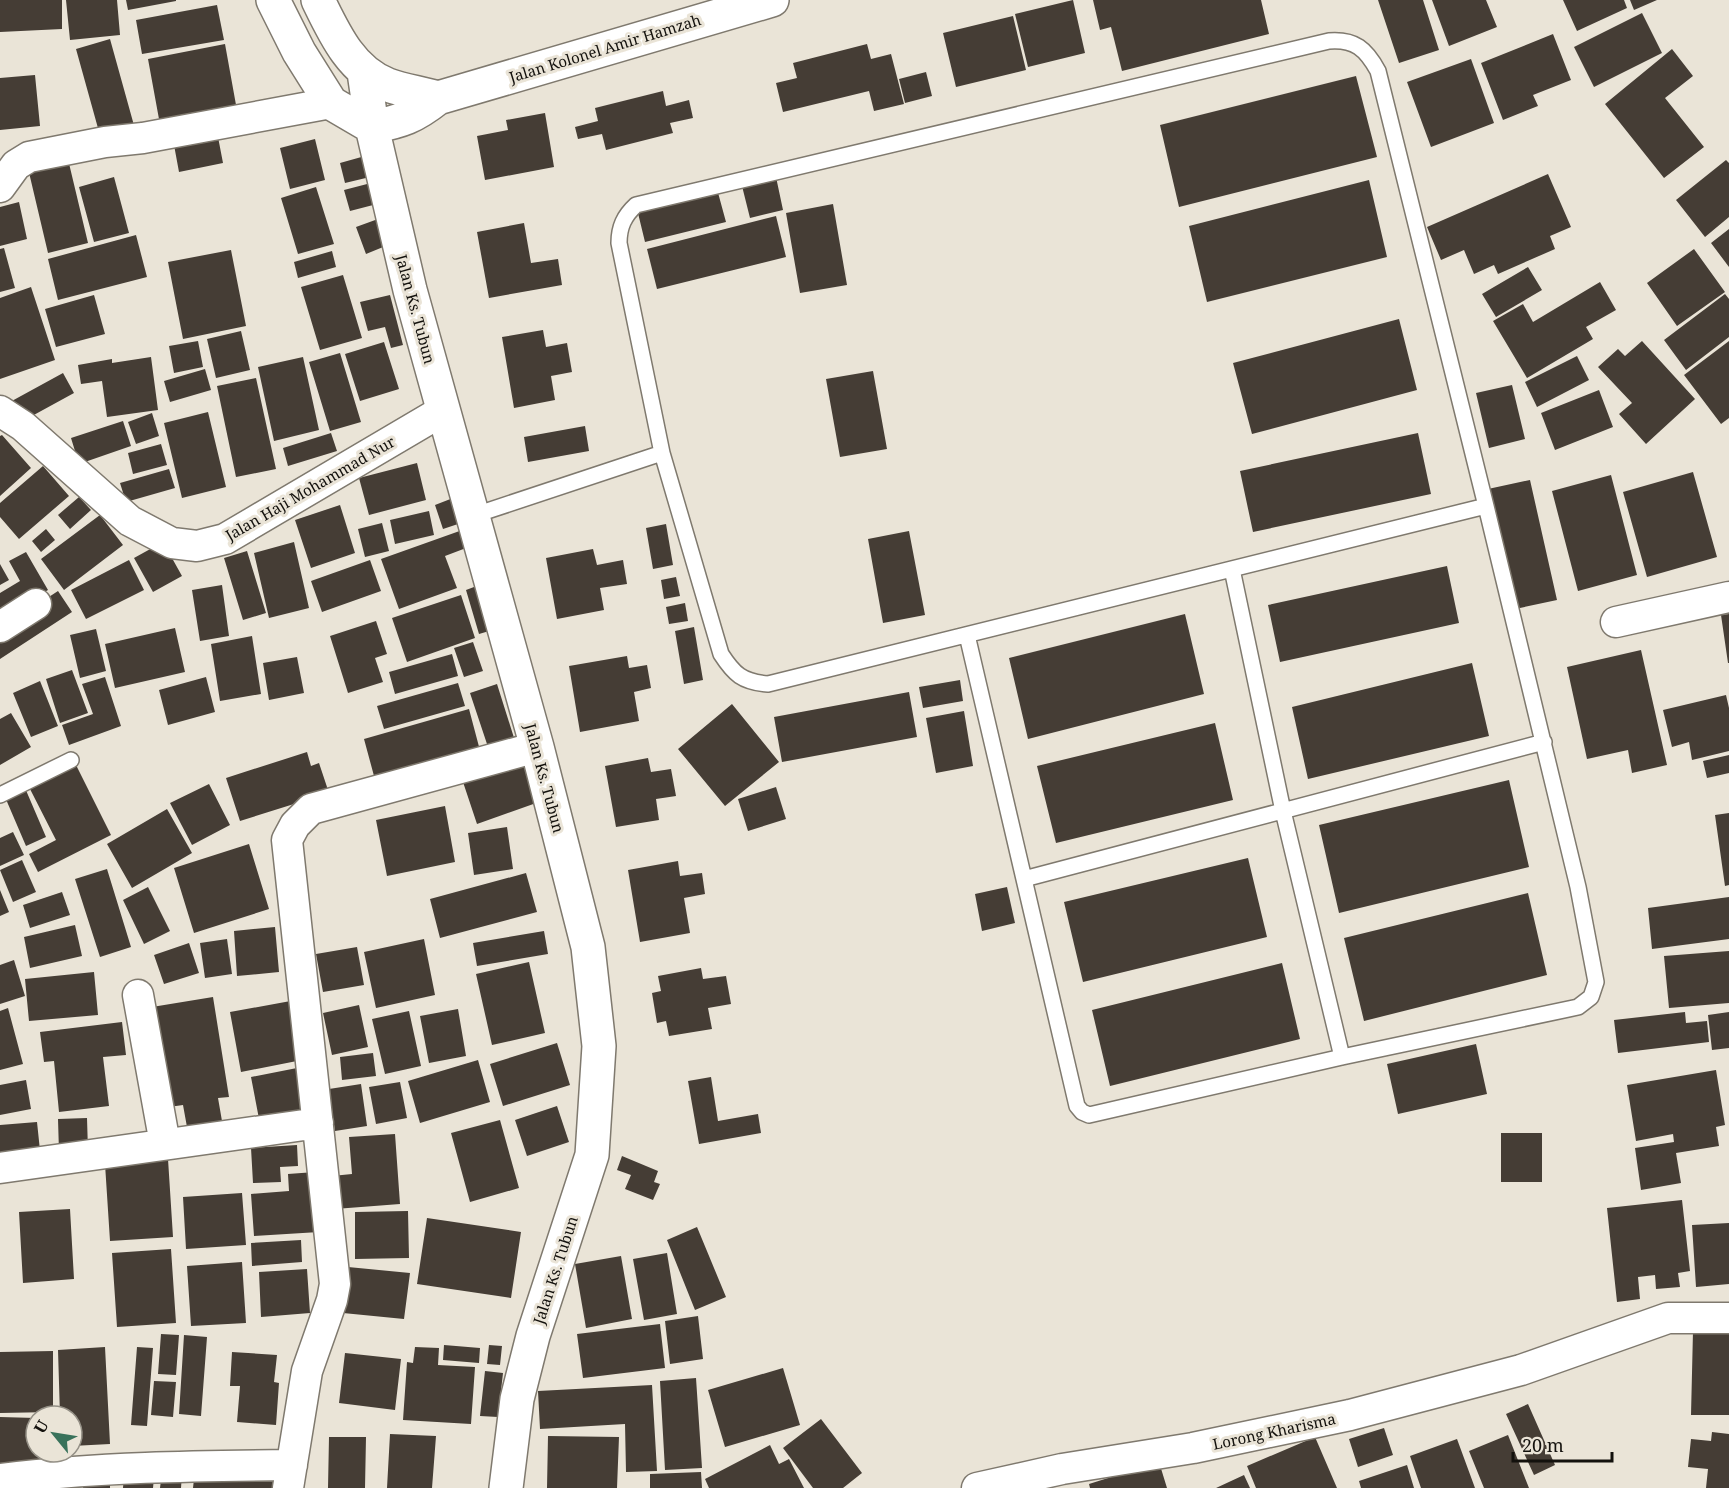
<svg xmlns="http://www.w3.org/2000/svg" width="1729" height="1488" font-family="'Noto Serif',serif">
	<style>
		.building { fill: #453d35 }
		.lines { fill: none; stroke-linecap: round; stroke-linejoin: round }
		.service-casing { stroke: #7f796e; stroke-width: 18 }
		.minor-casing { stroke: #7f796e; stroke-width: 33 }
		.tertiary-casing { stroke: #7f796e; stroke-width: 36 }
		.service { stroke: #fff; stroke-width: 15 }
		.minor { stroke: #fff; stroke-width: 30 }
		.tertiary { stroke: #fff; stroke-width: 33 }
		.labels { text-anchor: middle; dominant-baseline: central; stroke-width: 6; stroke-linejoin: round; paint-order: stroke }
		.street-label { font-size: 15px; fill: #13110d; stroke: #eae4d7 }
	</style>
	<rect width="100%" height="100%" fill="#eae4d7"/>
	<path class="building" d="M0,0H62V29L0,32Z
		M66,0H117L120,35L70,40Z
		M126,0H176V1L128,10Z
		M1073,0L1085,53L1028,67L1015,14Z
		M1093,0H1261L1269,34L1122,71L1111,27L1100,30Z
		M1378,0H1423L1439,50L1399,63Z
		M1432,0H1486L1497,27L1449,46Z
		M1563,0H1624L1627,8L1577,31Z
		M1630,0H1657L1634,10Z
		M217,5L224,40L142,54L136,20Z
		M1642,13L1662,53L1594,87L1574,47Z
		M1013,16L1026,70L956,87L943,33Z
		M1553,34L1571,80L1533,95L1538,106L1503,120L1481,63Z
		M110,39L135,129L101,139L76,49Z
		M225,44L238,116L161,130L148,59Z
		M867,44L871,59L891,54L904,104L874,111L869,91L783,112L776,83L797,78L793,63Z
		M1672,49L1693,76L1665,98L1704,147L1664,178L1605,104Z
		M1471,59L1494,123L1431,147L1407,82Z
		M926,72L932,96L905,103L899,79Z
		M35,75L40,126L0,130V78Z
		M1356,76L1377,157L1179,207L1160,125Z
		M663,91L666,106L689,100L693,118L670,123L673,133L606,150L602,134L578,139L575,127L598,121L595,108Z
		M545,113L554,167L485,180L477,136L508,130L506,120Z
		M218,137L223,163L179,172L174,145Z
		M315,139L325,180L290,189L280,148Z
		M67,155L88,243L48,253L27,164Z
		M365,156L370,177L345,183L340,163Z
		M1726,160L1729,163V217L1705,237L1676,200Z
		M1548,174L1571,227L1550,236L1555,249L1498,274L1494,265L1474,274L1464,250L1441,260L1427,227Z
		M114,177L129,233L94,242L79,187Z
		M776,177L783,210L750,218L742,186Z
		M1369,180L1387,257L1207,302L1189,226Z
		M371,183L377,204L350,211L344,190Z
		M316,187L334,244L298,254L281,198Z
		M717,189L726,222L645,242L637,209Z
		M19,202L27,239L0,246V207Z
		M833,204L847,285L800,293L786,213Z
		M776,216L786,257L657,289L647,249Z
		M378,219L388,245L366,254L356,227Z
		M524,223L531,263L558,259L562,285L489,298L477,232Z
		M1729,229V267L1711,243Z
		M136,235L147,277L58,300L48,259Z
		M4,248L15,288L0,292V249Z
		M1694,249L1725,292L1677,326L1647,283Z
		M231,250L246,326L183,339L168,262Z
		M332,251L336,267L298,278L294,262Z
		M1528,267L1542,290L1496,317L1482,294Z
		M343,275L362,338L320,350L301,287Z
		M1600,282L1616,310L1586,327L1593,339L1527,378L1493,321L1523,304L1533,322Z
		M31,287L55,360L0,379V298Z
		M1725,294L1729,299V337L1686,370L1664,340Z
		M94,295L105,334L56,347L45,309Z
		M390,295L403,345L391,348L385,327L368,331L360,302Z
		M1399,319L1417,390L1252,434L1233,363Z
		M543,330L546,347L567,343L572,372L551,376L555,400L514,408L502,337Z
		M241,331L250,370L216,378L207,339Z
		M198,341L203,367L174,373L169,346Z
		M1642,341L1695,399L1646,444L1619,414L1632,403L1598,367L1618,349L1625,356Z
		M1729,341V418L1721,424L1684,375Z
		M384,342L399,389L360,401L345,354Z
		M340,353L361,422L330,431L309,362Z
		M1577,356L1589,380L1537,407L1525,382Z
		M151,357L158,410L107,417L102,381L81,384L78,365L112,359V363Z
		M303,357L319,430L274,441L258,367Z
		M205,369L211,390L170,402L164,381Z
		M873,371L887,449L840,457L826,379Z
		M63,373L74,393L21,422L10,402Z
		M256,378L276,469L236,477L217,386Z
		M1512,385L1525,439L1489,448L1476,393Z
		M1599,390L1613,427L1555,450L1541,413Z
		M208,412L226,487L182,498L164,423Z
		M152,413L159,436L136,444L128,422Z
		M123,421L131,446L79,464L71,438Z
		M585,426L589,451L528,462L524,437Z
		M331,433L337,451L288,466L283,448Z
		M1418,433L1431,494L1253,532L1240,471Z
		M2,435L31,468L0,496V436Z
		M161,444L167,465L133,474L128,453Z
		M417,463L426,500L369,515L359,478Z
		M43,466L69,496L19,539L0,517V503Z
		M169,469L175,488L126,502L120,483Z
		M1693,472L1717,557L1647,577L1623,492Z
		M1611,475L1637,575L1578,591L1552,491Z
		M1530,480L1557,600L1515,609L1488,489Z
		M79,497L91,510L70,529L58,515Z
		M453,498L461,523L443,529L435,505Z
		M340,505L355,553L311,568L295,520Z
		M429,511L434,535L395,544L390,520Z
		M100,515L123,545L64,590L41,559Z
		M382,523L389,551L365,557L358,529Z
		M666,524L673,565L653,569L646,528Z
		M468,528L474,545L445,556L457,588L399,609L381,559Z
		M46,529L55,540L41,552L32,541Z
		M909,531L925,615L883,623L868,539Z
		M163,542L182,576L153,592L134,558Z
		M294,542L309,608L269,618L254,553Z
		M593,549L597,565L623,560L627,584L600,588L604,610L557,619L546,558Z
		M247,551L266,613L243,620L224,558Z
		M26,552L48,590L0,617V593L20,581L9,561Z
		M129,560L144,590L86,619L71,590Z
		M370,560L381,591L322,612L311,581Z
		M0,564L9,580L0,585Z
		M1447,566L1459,623L1280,662L1268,605Z
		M676,577L680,596L664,599L661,580Z
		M482,584L496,629L479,634L466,590Z
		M222,585L229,636L200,641L192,590Z
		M58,591L72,612L0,659V629Z
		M461,595L475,638L407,662L392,618Z
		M685,603L688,621L669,624L666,607Z
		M1185,614L1204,694L1028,739L1009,658Z
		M1729,614V663H1728L1721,615Z
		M376,621L387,654L375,658L383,682L348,693L330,636Z
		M694,627L703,680L684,684L675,631Z
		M175,628L185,672L115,688L105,644Z
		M96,629L106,671L80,678L70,635Z
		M252,636L261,694L220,701L211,644Z
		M473,642L483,671L464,677L454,648Z
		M1641,650L1667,765L1632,773L1628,750L1587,759L1567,667Z
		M452,654L458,676L395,694L389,672Z
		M627,656L629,668L647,665L651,688L634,692L639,721L580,732L569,666Z
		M297,657L304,693L269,700L263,663Z
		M1472,663L1489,736L1308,779L1292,707Z
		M72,670L88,713L60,723L46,679Z
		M105,677L121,726L69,745L62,725L93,714L82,684Z
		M206,677L215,712L168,725L159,690Z
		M960,680L963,701L923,708L919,687Z
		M40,681L58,726L31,737L13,693Z
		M458,683L465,706L384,729L377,706Z
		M497,684L515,741L489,750L470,693Z
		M909,692L917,737L782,762L774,717Z
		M1726,695L1729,708V751L1692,760L1689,742L1672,747L1663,710Z
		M732,704L779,762L725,806L678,749Z
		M469,709L482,758L377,787L364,739Z
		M964,711L973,766L936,773L926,718Z
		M11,713L31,747L0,765V719Z
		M1215,723L1233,800L1056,843L1037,766Z
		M307,752L311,766L319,763L329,793L240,821L226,778Z
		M1729,755V773L1707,778L1703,761Z
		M648,758L651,772L671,769L676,796L656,799L659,820L616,827L605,766Z
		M525,761L539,802L477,824L463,782Z
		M76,765L111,835L38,872L29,854L56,840L30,789Z
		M1509,780L1529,867L1339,913L1319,825Z
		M209,784L230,825L192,845L170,803Z
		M776,787L786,819L748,831L738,799Z
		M25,788L46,837L26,846L5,797Z
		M445,806L455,862L387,876L376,820Z
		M167,809L192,853L132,888L107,844Z
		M1729,813V885L1725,886L1715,815Z
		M507,827L513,869L474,875L468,833Z
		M13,832L24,855L0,866V838Z
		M249,844L269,909L194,933L174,868Z
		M1248,858L1267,937L1083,982L1064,902Z
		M22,860L36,892L13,902L0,870Z
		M678,861L680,876L702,873L705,894L684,898L690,933L640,942L628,870Z
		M107,869L131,947L100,957L75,879Z
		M526,873L537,912L440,938L430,899Z
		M148,887L170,931L144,944L123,900Z
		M1007,887L1015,923L982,931L975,894Z
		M0,890L9,912L0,916Z
		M62,892L70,915L30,928L23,905Z
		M1528,893L1547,975L1364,1021L1344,938Z
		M1729,897V939L1652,949L1648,908Z
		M75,925L82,956L30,968L24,937Z
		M275,927L279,972L237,976L234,931Z
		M544,931L548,954L477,966L473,943Z
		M227,939L232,974L205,978L200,943Z
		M424,939L435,995L376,1008L364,952Z
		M189,943L199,973L164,984L154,955Z
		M357,947L364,985L323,992L316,954Z
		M1729,951V1003L1669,1008L1664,956Z
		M14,960L25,996L0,1004V965Z
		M529,962L545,1033L492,1045L476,974Z
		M1282,963L1300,1039L1110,1086L1092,1010Z
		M701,968L703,979L726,976L731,1004L708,1008L712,1029L669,1036L666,1021L657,1023L652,993L661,991L658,976Z
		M94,972L98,1015L29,1021L25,979Z
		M213,997L229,1097L218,1098L222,1121L187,1127L183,1105L169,1107L152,1007Z
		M296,1000L307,1059L241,1072L230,1012Z
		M359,1005L368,1047L332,1055L323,1013Z
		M8,1008L23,1064L0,1070V1011Z
		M458,1009L466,1056L429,1063L420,1016Z
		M409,1011L421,1066L385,1074L372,1019Z
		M1685,1012L1686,1023L1707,1021L1709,1042L1618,1053L1614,1020Z
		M1729,1012V1048L1712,1050L1708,1015Z
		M122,1022L126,1055L103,1057L109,1106L59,1112L54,1061L44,1062L40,1032Z
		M557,1043L570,1085L503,1106L490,1064Z
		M1476,1044L1487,1094L1398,1114L1387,1064Z
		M373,1053L376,1076L342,1080L340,1057Z
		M478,1060L490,1102L420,1123L408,1081Z
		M297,1068L306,1114L260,1124L251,1077Z
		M1716,1070L1725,1125L1716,1127L1719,1146L1676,1153L1681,1183L1641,1190L1635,1148L1674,1142L1673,1134L1636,1141L1627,1085Z
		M711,1077L718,1121L758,1114L761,1133L699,1144L688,1081Z
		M26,1080L31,1109L0,1115V1085Z
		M400,1082L407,1118L376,1124L369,1087Z
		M361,1084L367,1126L335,1131L329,1089Z
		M557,1106L569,1142L527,1156L515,1120Z
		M87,1118L88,1151L59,1152L58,1119Z
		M500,1120L519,1188L470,1202L451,1133Z
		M37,1122L41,1160L0,1155V1125Z
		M1501,1133H1542V1182H1501Z
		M395,1134L400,1204L335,1209L332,1176L352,1174L349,1137Z
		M297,1145L298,1166L280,1167L281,1182L253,1183L251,1148Z
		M622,1156L658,1171L654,1182L660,1184L653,1200L625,1189L631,1175L617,1170Z
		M168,1159L173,1237L110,1241L105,1164Z
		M315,1172L319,1232L254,1236L251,1194L289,1191L288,1174Z
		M242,1193L246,1245L186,1249L183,1197Z
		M1682,1200L1690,1271L1678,1273L1680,1287L1656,1289L1655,1275L1638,1277L1640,1299L1617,1302L1607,1208Z
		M70,1209L74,1279L23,1283L19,1212Z
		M408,1211L409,1258L355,1259V1212Z
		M427,1218L521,1232L511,1298L417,1284Z
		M1729,1223V1284L1696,1287L1692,1225Z
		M697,1227L726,1297L695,1310L667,1240Z
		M301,1240L302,1262L252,1266L251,1243Z
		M171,1249L176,1323L117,1327L112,1253Z
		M667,1253L677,1314L644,1320L633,1259Z
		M621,1256L632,1319L586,1328L575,1264Z
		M242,1262L246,1323L191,1326L187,1266Z
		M348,1267L410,1273L404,1319L343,1313Z
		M307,1269L310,1313L261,1317L259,1272Z
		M698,1316L703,1359L670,1364L665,1321Z
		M660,1324L665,1368L583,1378L577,1334Z
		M1693,1331H1729V1415H1691Z
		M161,1334L179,1335L176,1375L158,1374Z
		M184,1335L207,1337L201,1416L179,1414Z
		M444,1345L480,1348L479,1363L443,1360Z
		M489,1345L502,1346L500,1365L487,1364Z
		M105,1347L110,1444L72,1446V1416H60L58,1350Z
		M137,1347L153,1348L147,1426L131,1425Z
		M415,1347L439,1348L438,1365L475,1367L471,1424L403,1420L407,1362L413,1363Z
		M53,1351V1412L0,1413V1352Z
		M232,1352L277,1355L274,1382L279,1383L276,1425L237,1422L240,1386H230Z
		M345,1353L401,1359L395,1410L339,1403Z
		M783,1368L800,1425L725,1447L708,1390Z
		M485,1371L503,1373L498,1417L480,1416Z
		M696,1378L702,1468L665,1470L660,1381Z
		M154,1381L176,1382L173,1417L151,1415Z
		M652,1385L657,1471L626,1472L625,1424L540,1429L538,1391Z
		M1528,1404L1555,1465L1534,1475L1506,1414Z
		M0,1417L36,1418V1452H52L51,1468L0,1466Z
		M821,1419L862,1473L843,1488H813L783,1448Z
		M1384,1428L1393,1455L1358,1467L1349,1439Z
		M1712,1432L1729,1434V1488H1706L1708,1469L1688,1467L1691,1439L1711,1441Z
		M390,1434L436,1436L432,1488H387Z
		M1508,1435L1529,1488H1484L1469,1451Z
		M548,1436L619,1437L617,1488H547Z
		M329,1437H366L365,1488H328Z
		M1315,1437L1337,1488H1256L1247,1466Z
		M1457,1439L1475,1488H1421L1410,1456Z
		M770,1445L779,1464L789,1459L804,1488H709L705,1479Z
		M1159,1462L1167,1488H1090L1089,1484Z
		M1407,1465L1414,1488H1361L1359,1481Z
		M162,1472L182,1474L181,1488H160Z
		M701,1472L702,1488H650V1474Z
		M124,1475L154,1478L153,1488H123Z
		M1244,1475L1250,1488H1216Z
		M84,1479L110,1482V1488H83Z
		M194,1479L273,1482L272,1488H193Z"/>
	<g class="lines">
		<defs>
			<path id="service" d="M662,453L721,654C734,674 742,682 768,684L1486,506
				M472,516L662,453L619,243C619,227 624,216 636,205L1329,41C1355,39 1366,49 1378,71L1486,506L1578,887L1596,982L1591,997L1578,1007L1342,1057L1089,1115L1082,1112L1077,1106L967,635
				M1232,569L1283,811L1342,1057
				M0,795L71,760
				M1024,879L1544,742"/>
			<path id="minor" d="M0,187L16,165L29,157L105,142L143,138L331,103
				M0,411L23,426L130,521L172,543L197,546L225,539L444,410
				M1616,622L1729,597
				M0,627L36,604
				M138,995L165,1144
				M0,1168L318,1123
				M0,1479C97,1467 194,1466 292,1465
				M288,1488L307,1371L332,1300L335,1284L287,840L295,825L311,809L537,747
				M977,1488L1062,1469L1193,1448L1350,1415L1521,1370L1668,1318H1729"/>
			<path id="tertiary" d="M273,0L299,52L331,103L372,127C402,121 414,117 438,98L772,0
				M318,0C334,33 351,71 388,85C404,91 422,93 438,98
				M364,72L372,127L410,290L537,747L588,947L599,1046L592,1155L533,1336L517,1399L506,1488"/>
		</defs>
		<use href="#service" class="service-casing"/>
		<use href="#minor" class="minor-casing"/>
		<use href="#tertiary" class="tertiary-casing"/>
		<use href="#service" class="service"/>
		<use href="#minor" class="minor"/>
		<use href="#tertiary" class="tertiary"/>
	</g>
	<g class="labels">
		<g class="street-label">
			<text transform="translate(605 48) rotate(-17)">Jalan Kolonel Amir Hamzah</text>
			<text transform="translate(416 309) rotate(75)">Jalan Ks. Tubun</text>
			<text transform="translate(310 488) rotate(-30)">Jalan Haji Mohammad Nur</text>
			<text transform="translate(545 778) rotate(75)">Jalan Ks. Tubun</text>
			<text transform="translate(555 1270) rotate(-72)">Jalan Ks. Tubun</text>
			<text transform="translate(1274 1431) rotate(-12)">Lorong Kharisma</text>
		</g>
	</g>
	<g transform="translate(54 1434) rotate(300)"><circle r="28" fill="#eae4d7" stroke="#949086" stroke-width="1.5"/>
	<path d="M0-4.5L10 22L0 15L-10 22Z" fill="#39725b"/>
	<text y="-9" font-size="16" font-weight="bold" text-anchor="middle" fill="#13110d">U</text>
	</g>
	<path d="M1513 1452v9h99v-9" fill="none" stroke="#13110d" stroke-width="3"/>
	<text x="1522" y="1452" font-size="18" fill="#13110d" stroke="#eae4d7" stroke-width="4.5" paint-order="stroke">20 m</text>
</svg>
